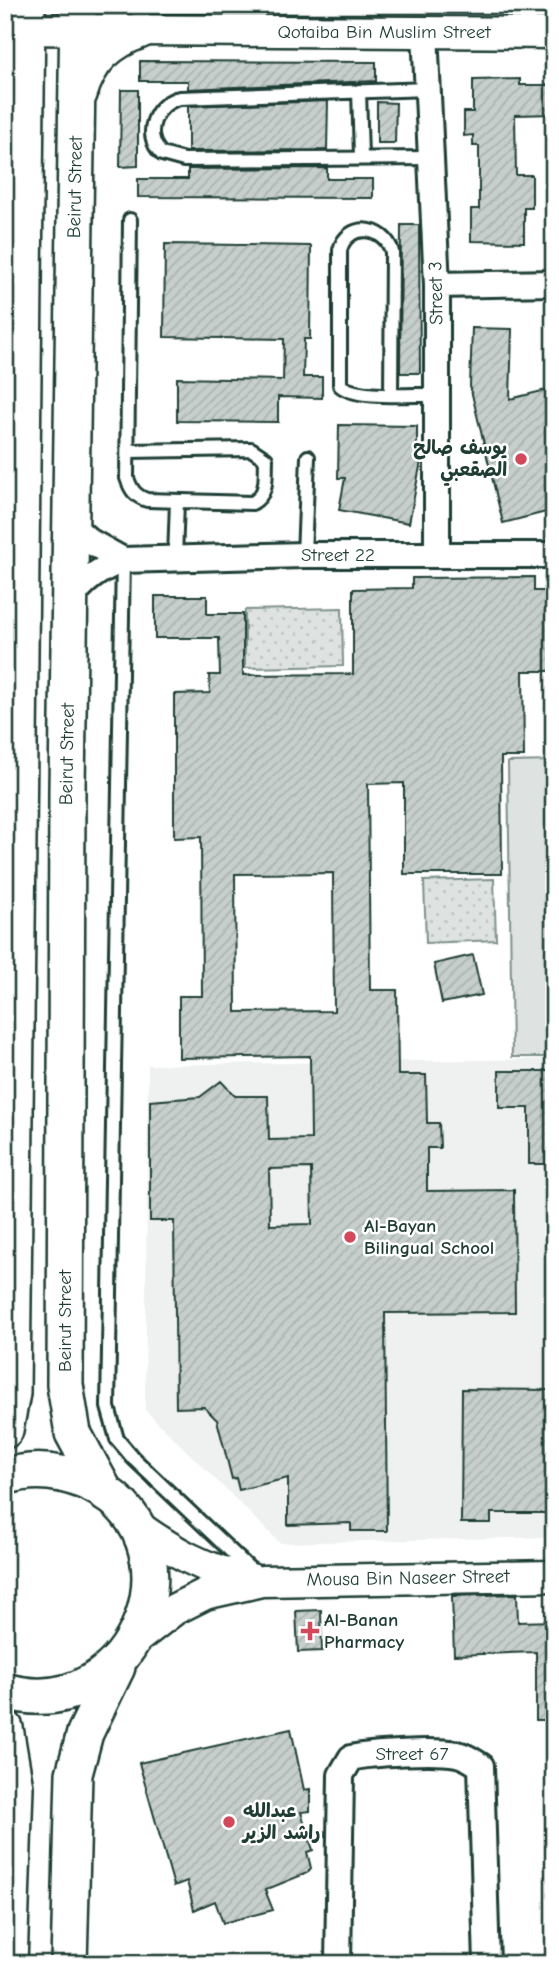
<svg xmlns="http://www.w3.org/2000/svg" width="559" height="1969" font-family="'Comic Neue','Playpen Sans Arabic',sans-serif">
	<style>
		.built { fill: #eef1f0 }
		.green { fill: url(#green-dots); stroke: #7e908b; stroke-width: 2 }
		.pitch { fill: #dee3e2; stroke: #7e908b; stroke-width: 2 }
		.building { fill: url(#building-hatch); stroke: #1f3d34; stroke-width: 2; fill-rule: evenodd }
		.lines { fill: none; stroke-linecap: round; stroke-linejoin: round }
		.service-casing { stroke: #1f3d34; stroke-width: 18 }
		.minor-casing { stroke: #1f3d34; stroke-width: 30 }
		.tertiary-casing { stroke: #1f3d34; stroke-width: 35 }
		.secondary-casing { stroke: #1f3d34; stroke-width: 40 }
		.service { stroke: #fff; stroke-width: 12 }
		.minor { stroke: #fff; stroke-width: 24 }
		.tertiary { stroke: #fff; stroke-width: 30 }
		.secondary { stroke: #fff; stroke-width: 35 }
		.poi-dot { fill: #d1495b; stroke: #fff; stroke-width: 2.5 }
		.labels { text-anchor: middle; dominant-baseline: central; stroke-width: 5; stroke-linejoin: round; paint-order: stroke }
		.street-label { font-size: 19px; fill: #1f3d34; stroke: #fff }
		.poi-label { font-size: 19px; font-weight: bold; fill: #1f3d34; stroke: #fff; text-anchor: start }
	</style>
	<defs>
		<pattern id="green-dots" width="8" height="8" patternUnits="userSpaceOnUse" patternTransform="scale(1.75)"><rect width="8" height="8" fill="#dee3e2"/><path d="M2 2h.1M6 6h.1" fill="none" stroke="#bec4c2" stroke-width="1.8" stroke-linecap="round"/></pattern>
		<pattern id="building-hatch" width="6" height="6" patternUnits="userSpaceOnUse" patternTransform="scale(1.75)"><rect width="6" height="6" fill="#c7cfcc"/><path d="M-1 1l2-2M0 6l6-6M5 7l2-2" fill="none" stroke="#aab3b0"/></pattern>
	</defs>
	<rect width="100%" height="100%" fill="#fff"/>
	<filter id="ink" filterUnits="userSpaceOnUse"><feTurbulence type="fractalNoise" baseFrequency=".0143" numOctaves="2"/><feDisplacementMap in="SourceGraphic" scale="14" xChannelSelector="R" yChannelSelector="G"/><feConvolveMatrix kernelMatrix="1 2 1 2 8 2 1 2 1" color-interpolation-filters="sRGB"/></filter>
	<g filter="url(#ink)">
		<path class="built" d="M554,1059V1537L280,1543L145,1410L148,1065Z"/>
		<path class="green" d="M342,608L343,666L245,668V610Z
			M494,879L496,940L426,943L424,881Z"/>
		<path class="pitch" d="M554,761V1057H512L508,762Z"/>
		<path class="building" d="M140,61L376,62V81L188,89V81H140Z
			M520,79V85H554V114L515,115L516,175H532V208H524V242L471,241V209H479V146H473V135L464,136V112H473V80Z
			M121,90H138V166L120,167Z
			M328,101L327,150L188,151V106Z
			M377,102L396,103L395,143H377Z
			M327,168V179H373V198L138,197V179H188V169Z
			M401,225H419L420,373H400Z
			M165,244L311,246L310,339H304L303,377H322V398L278,397V422L177,421V378L283,380L284,339L164,337Z
			M472,328L512,329L510,399L554,388V510L503,523L470,386Z
			M339,425L417,426V455L422,456L409,523L339,510L345,478H338Z
			M534,577V591H553V671H523L524,757H501L502,874H404V783L368,784L370,990H397L398,1075H426L427,1123H439L440,1148H427V1191L514,1190L515,1312L385,1313L387,1531H351V1523L288,1525V1478L239,1490L236,1478L232,1479L217,1420L204,1407L176,1408L174,1221H150V1101L200,1097L221,1081L235,1096H268L269,1140L311,1139L310,1056L179,1058V996H202L201,837L174,838V694L210,693L209,675H220L219,638H155V596H207V614H243V675L353,674V589L412,588V578ZM333,873L334,1011L236,1012L235,874ZM311,1168L312,1224L270,1225L269,1169Z
			M473,955L482,995L442,1003L434,964Z
			M499,1071H554V1164H529V1108H499Z
			M462,1389L550,1390L554,1513H491V1523H461Z
			M517,1594L518,1622L554,1621V1720H536V1652L454,1655L452,1596Z
			M321,1610L322,1651L298,1652L296,1611Z
			M291,1729L304,1790L310,1789V1811L301,1812L313,1850L307,1852L311,1868L307,1873L265,1890L273,1910L223,1923L215,1901L194,1910L187,1881L174,1886L139,1763Z"/>
		<g class="lines">
			<defs>
				<path id="service" d="M428,89L180,98C156,102 141,135 162,154L184,160L431,158
					M359,91L361,156
					M391,394L392,252C385,225 347,222 340,250V385C356,400 413,394 437,395
					M128,451L251,449L266,459C265,476 269,494 252,503L147,500C135,496 131,490 127,478L130,220
					M304,555L308,457
					M175,558L177,501
					M123,560L108,1407L117,1439L133,1458L254,1573"/>
				<path id="minor" d="M425,32L437,285V554
					M437,285L554,283
					M71,525L89,541L123,560
					M69,601C84,579 99,570 123,560L304,555H554
					M338,1964L341,1775L351,1758C371,1753 437,1750 457,1754C467,1756 473,1761 481,1766L487,1964"/>
				<path id="tertiary" d="M5,29L554,33
					M132,1522C170,1550 205,1571 251,1579
					M135,1640L175,1609L205,1594L262,1581L554,1576"/>
				<path id="secondary" d="M78,5L67,789L65,1385L73,1433L106,1494
					M79,94C89,60 108,42 141,30
					M5,1430L12,1393L27,5
					M5,1477C31,1468 59,1471 84,1481C210,1533 139,1730 5,1691
					M5,1728L15,1787L9,1964
					M69,1964L74,1774L85,1733L117,1667"/>
			</defs>
			<use href="#service" class="service-casing"/>
			<use href="#minor" class="minor-casing"/>
			<use href="#tertiary" class="tertiary-casing"/>
			<use href="#secondary" class="secondary-casing"/>
			<use href="#service" class="service"/>
			<use href="#minor" class="minor"/>
			<use href="#tertiary" class="tertiary"/>
			<use href="#secondary" class="secondary"/>
		</g>
	</g>
	<g class="poi-dot">
		<circle cx="521" cy="459" r="7"/>
		<circle cx="350" cy="1237" r="7"/>
		<path d="M306.5 1620.5h7v7h7v7h-7v7h-7v-7h-7v-7h7z"/>
		<circle cx="229" cy="1822" r="7"/>
	</g>
	<g class="labels">
		<g class="street-label">
			<text x="384" y="32">Qotaiba Bin Muslim Street</text>
			<text transform="translate(75 187) rotate(-89)">Beirut Street</text>
			<text transform="translate(436 293) rotate(-91)">Street 3</text>
			<text x="338" y="555">Street 22</text>
			<text transform="translate(67 754) rotate(-89)">Beirut Street</text>
			<text transform="translate(65 1321) rotate(-90)">Beirut Street</text>
			<text transform="translate(408 1578) rotate(-1)">Mousa Bin Naseer Street</text>
			<text x="412" y="1754">Street 67</text>
		</g>
		<g class="poi-label">
			<text x="507" y="448" text-anchor="end">يوسف صالح<tspan x="507" dy="22">الصقعبي</tspan></text>
			<text x="364" y="1226">Al-Bayan<tspan x="364" dy="22">Bilingual School</tspan></text>
			<text x="324" y="1620">Al-Banan<tspan x="324" dy="22">Pharmacy</tspan></text>
			<text x="243" y="1811">عبدالله<tspan x="243" dy="22">راشد الزير</tspan></text>
		</g>
	</g>
	<rect width="559" height="1969" fill="none" stroke="#fff" stroke-width="28"/>
	<rect x="14" y="14" width="531" height="1941" fill="none" stroke="#1f3d34" stroke-width="2.5" filter="url(#ink)"/>
</svg>
